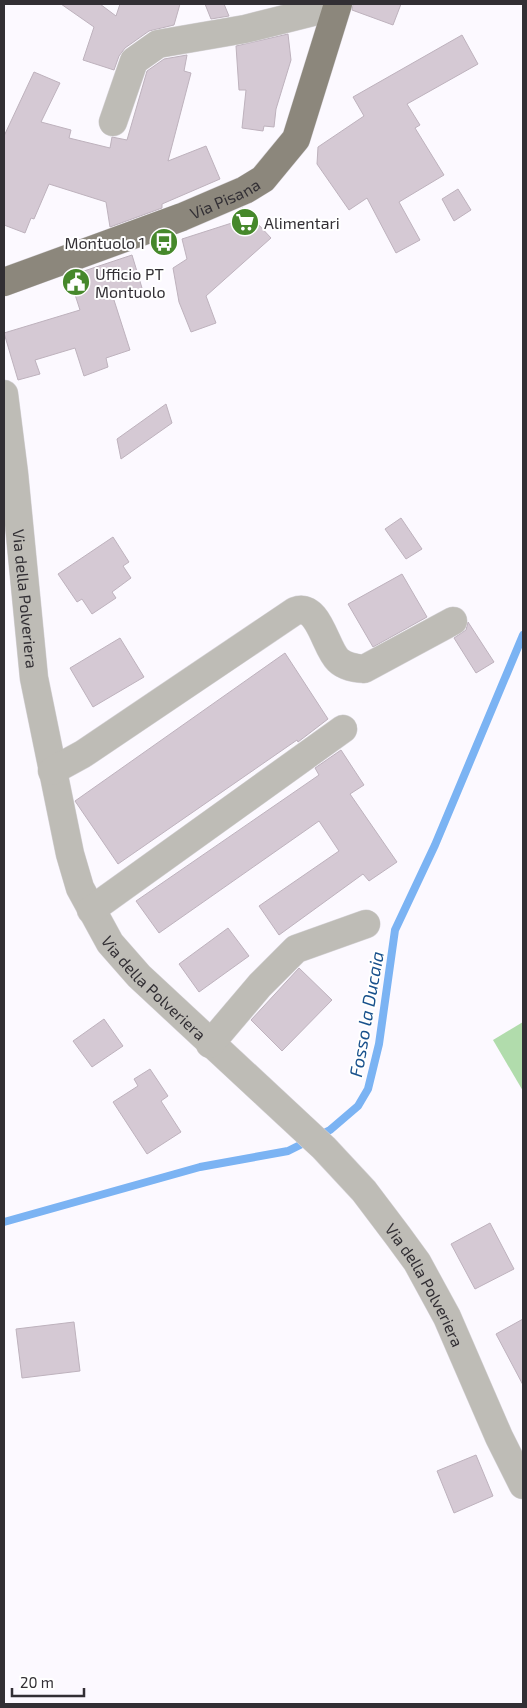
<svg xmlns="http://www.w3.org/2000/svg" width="527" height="1708" font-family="'Exo 2',sans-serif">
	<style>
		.green { fill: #b1dcac }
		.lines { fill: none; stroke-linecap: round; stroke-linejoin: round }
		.stream { stroke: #7bb3f3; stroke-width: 8 }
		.building { fill: #d5c9d4; stroke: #beb2bd }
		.minor-casing { stroke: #d8d5da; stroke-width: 29 }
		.major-casing { stroke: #d8d5da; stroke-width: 29 }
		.minor { stroke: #bebcb6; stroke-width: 28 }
		.major { stroke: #8c877c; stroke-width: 28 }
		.labels { text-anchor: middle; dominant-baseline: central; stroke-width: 4; stroke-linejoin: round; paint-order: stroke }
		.street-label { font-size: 16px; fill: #322f34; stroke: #fff }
		.poi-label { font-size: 16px; fill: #322f34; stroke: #fff; text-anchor: start }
		.water-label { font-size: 18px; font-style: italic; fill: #19518c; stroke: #fff }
	</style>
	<rect width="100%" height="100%" fill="#fcf9ff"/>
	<path class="green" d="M523,1022V1091L493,1040Z"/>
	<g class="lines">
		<path class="stream" d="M318,1136L330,1130L358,1106L368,1089L379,1044L395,930L435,845L523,635
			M4,1222L200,1167L288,1151L308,1141"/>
	</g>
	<path class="building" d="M61,4H100L116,16L120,4H180L174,25L149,31L125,48L119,56L114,70L83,60L94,27Z
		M205,4H224L229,16L211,19Z
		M353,4H401L393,25L352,10Z
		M288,34L291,60L276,109L274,127L264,126L263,131L242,128L246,90H239L236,46Z
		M462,35L478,64L407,104L420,125L415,128L444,175L399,202L420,240L396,253L367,198L349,210L317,164L318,147L364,116L353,97Z
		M187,55L184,71L191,73L168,161L206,146L220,179L162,204V208L110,227L106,202L49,184L34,219L31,218L25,233L4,225V136L34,72L60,83L41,122L71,130L69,138L110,148L112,137L127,140L147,71L164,59Z
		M458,189L471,210L454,221L442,199Z
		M243,208L271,238L206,296L216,323L191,332L179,302L173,268L187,259L182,239L238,221L239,224L240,209Z
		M132,255L142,288L113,297L130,350L106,358L108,367L84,376L75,348L35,360L40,374L18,380L4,333L80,310L69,276Z
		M166,404L172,423L121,459L117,439Z
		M401,518L422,549L406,559L385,529Z
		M113,537L129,562L123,566L131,578L112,592L116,598L92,614L82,599L77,602L58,574Z
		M402,574L427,617L373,647L348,604Z
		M468,622L494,662L476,673L454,638L466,630Z
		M120,638L144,677L93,707L70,668Z
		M285,653L328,719L298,742L297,740L118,864L75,801Z
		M341,750L364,785L350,794L397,862L369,881L363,874L279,935L259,906L339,851L319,821L159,933L136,901L319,775L315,768Z
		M228,928L249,956L199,992L179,964Z
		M299,968L332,1000L282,1051L251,1020Z
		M104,1019L123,1046L92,1067L73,1041Z
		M150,1069L168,1096L161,1101L181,1132L147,1154L113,1102L138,1086L134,1079Z
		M490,1223L514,1269L475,1289L451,1244Z
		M523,1319V1385L496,1334Z
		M74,1322L80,1371L22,1378L16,1329Z
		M476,1455L493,1496L454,1513L437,1471Z"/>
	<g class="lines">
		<defs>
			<g id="minor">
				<path d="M113,122L134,61L158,44L245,29L337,6"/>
				<path id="s1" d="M4,394L14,473L34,678L70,854L80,888L110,943L139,976L324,1148L364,1191L398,1236L417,1262L447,1317L499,1437L523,1485"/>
				<path d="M52,771L83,754L295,611C319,602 325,648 338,660C345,667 355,668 364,669L453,621"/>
				<path d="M91,910L343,729"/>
				<path d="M210,1044L260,985L296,949L366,924"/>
			</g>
			<g id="major">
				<path id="s2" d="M4,282L182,217L245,190L263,179L296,139L338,4"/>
			</g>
		</defs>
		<use href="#minor" class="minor-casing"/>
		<use href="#major" class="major-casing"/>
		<use href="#minor" class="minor"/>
		<use href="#major" class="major"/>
	</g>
	<defs>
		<symbol id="supermarket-disc" viewBox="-11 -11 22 22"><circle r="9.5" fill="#46882b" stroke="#fff"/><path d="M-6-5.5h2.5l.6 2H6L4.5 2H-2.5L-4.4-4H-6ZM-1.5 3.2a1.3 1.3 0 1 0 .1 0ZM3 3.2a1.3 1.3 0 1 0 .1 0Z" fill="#fff"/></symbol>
		<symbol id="bus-disc" viewBox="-11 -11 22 22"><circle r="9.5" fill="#46882b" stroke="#fff"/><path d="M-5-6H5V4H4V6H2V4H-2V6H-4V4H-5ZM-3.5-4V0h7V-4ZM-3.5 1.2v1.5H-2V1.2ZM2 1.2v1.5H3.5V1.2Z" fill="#fff"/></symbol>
		<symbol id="civic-disc" viewBox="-11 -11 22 22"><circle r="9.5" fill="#46882b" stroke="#fff"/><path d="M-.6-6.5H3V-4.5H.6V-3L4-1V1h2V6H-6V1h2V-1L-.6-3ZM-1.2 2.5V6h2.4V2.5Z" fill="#fff"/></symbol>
	</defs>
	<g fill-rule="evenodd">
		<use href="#supermarket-disc" x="229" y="206" width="32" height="32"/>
		<use href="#bus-disc" x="148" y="226" width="32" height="32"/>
		<use href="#civic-disc" x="60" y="266" width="32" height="32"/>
	</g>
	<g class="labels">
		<g class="street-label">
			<text stroke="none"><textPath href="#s2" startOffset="236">Via Pisana</textPath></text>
			<text stroke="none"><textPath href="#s1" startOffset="206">Via della Polveriera</textPath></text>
			<text stroke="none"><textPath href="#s1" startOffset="626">Via della Polveriera</textPath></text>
			<text stroke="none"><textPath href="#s1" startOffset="1031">Via della Polveriera</textPath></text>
		</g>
		<g class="poi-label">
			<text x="264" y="222">Alimentari</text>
			<text x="145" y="242" text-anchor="end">Montuolo 1</text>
			<text x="95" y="273">Ufficio PT<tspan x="95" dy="18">Montuolo</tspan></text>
		</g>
		<g class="water-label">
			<text transform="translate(366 1014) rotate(-80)">Fosso la Ducaia</text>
		</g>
	</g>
	<rect width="527" height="1708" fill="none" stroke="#322f34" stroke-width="10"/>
	<path d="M12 1688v8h72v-8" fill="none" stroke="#322f34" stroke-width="2.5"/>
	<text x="20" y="1688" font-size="15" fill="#322f34" stroke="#ffffff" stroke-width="4" paint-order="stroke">20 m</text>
</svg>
